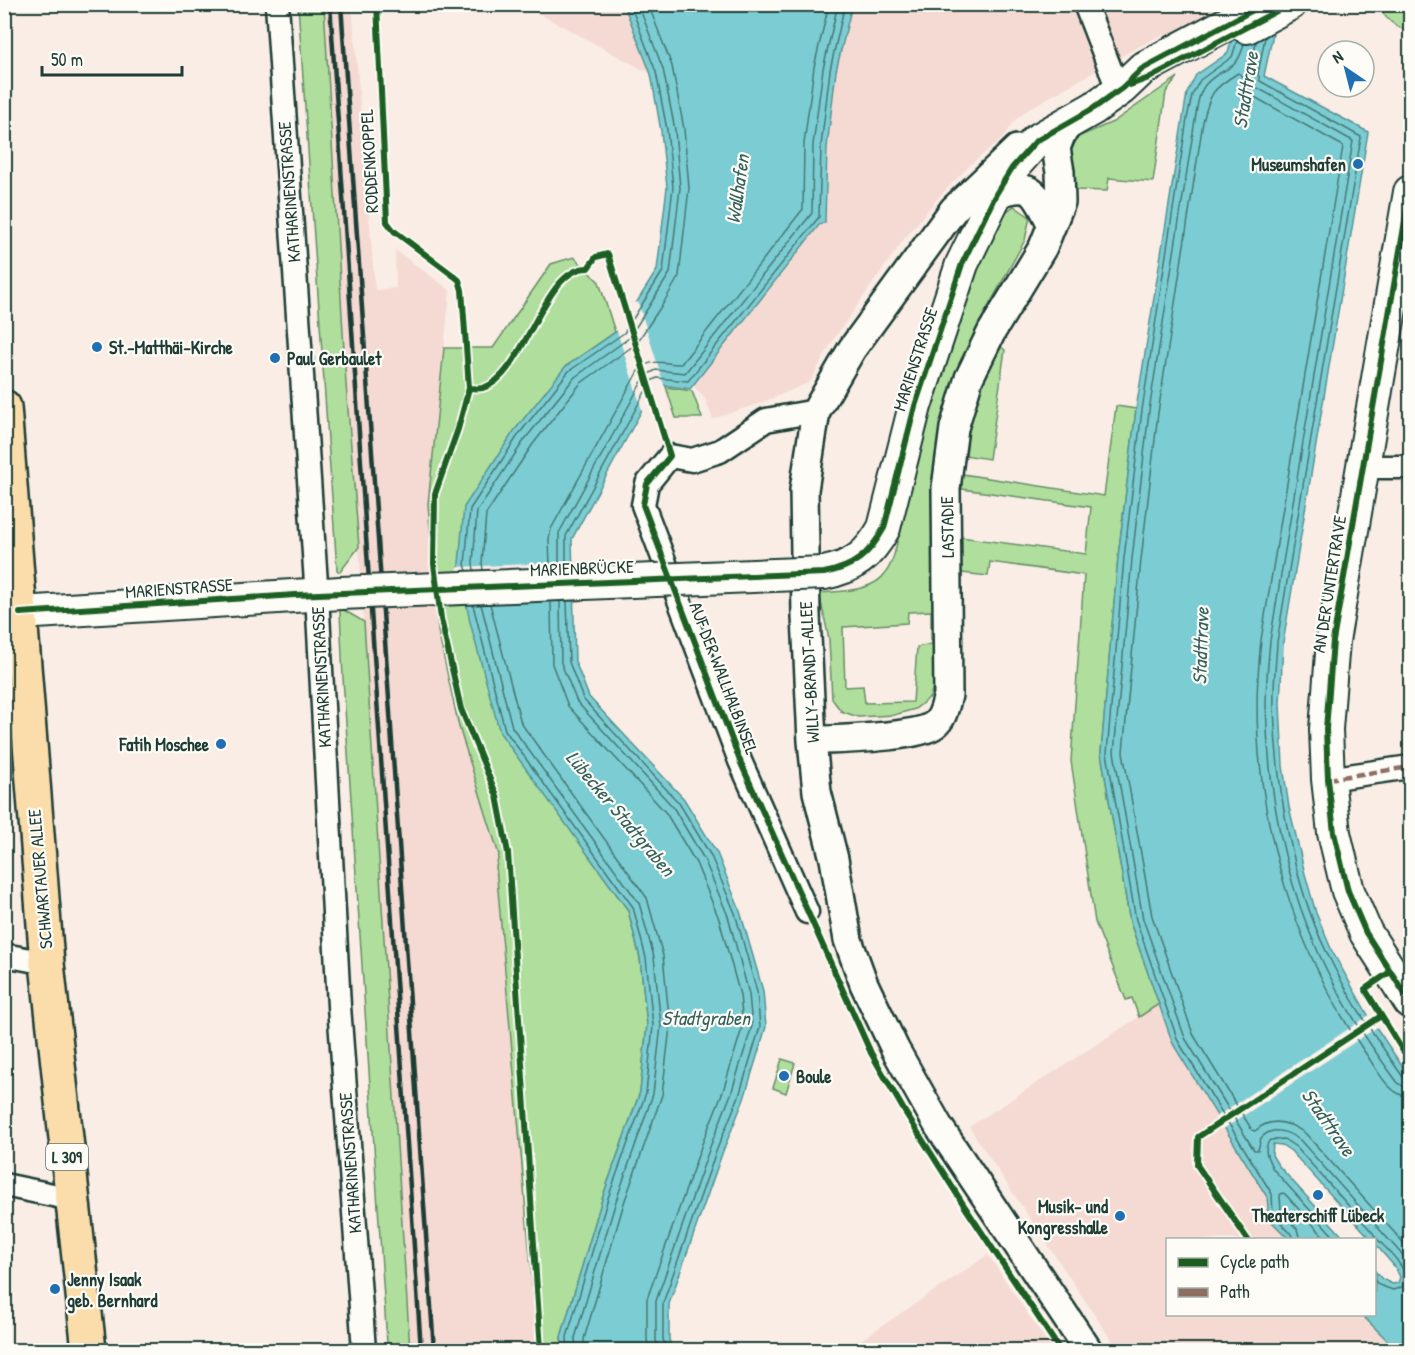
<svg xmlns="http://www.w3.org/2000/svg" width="1415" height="1355" font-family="'Patrick Hand',sans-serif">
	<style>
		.built { fill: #f4dad2 }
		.green { fill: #afde9d; stroke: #678e68; stroke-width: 1.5; fill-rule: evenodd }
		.water { fill: #7ccdd3; stroke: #579393; stroke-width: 1.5 }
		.pier { fill: #f9ede6 }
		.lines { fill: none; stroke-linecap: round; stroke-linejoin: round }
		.shore { stroke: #447774; stroke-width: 1.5 }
		.minor-casing { stroke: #1f3d34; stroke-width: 27 }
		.tertiary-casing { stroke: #1f3d34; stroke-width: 32 }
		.secondary-casing { stroke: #1f3d34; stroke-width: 36 }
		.primary-casing { stroke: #1f3d34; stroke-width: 38 }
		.minor { stroke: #fdfcf7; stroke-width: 22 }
		.tertiary { stroke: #fdfcf7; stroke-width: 27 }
		.secondary { stroke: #fdfcf7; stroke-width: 32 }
		.primary { stroke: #fbdcab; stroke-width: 33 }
		.rail { stroke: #1f3d34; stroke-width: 4.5 }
		.secondary-bridge-casing { stroke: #1f3d34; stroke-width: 36; stroke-linecap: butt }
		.secondary-bridge { stroke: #fdfcf7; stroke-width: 32 }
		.quiet { stroke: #8d6e63; stroke-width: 4.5; stroke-dasharray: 9 4.5; stroke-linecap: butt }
		.cycleway-casing { stroke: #fdfcf7; stroke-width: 10 }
		.cycleway { stroke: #1b5e20; stroke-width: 6 }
		.poi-dot { fill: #1f6fb2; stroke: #fdfcf7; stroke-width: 2 }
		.labels { text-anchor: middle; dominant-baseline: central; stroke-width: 4.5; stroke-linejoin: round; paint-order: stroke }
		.shield { fill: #fdfcf7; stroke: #62766e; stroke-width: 1.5 }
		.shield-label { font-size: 16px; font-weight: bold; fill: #1f3d34 }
		.street-label { font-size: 18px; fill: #1f3d34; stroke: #fdfcf7 }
		.poi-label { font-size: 18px; font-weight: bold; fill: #1f3d34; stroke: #fdfcf7; text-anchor: start }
		.water-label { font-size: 20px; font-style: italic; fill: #36615c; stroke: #fdfcf7 }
	</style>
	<rect width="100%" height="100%" fill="#f9ede6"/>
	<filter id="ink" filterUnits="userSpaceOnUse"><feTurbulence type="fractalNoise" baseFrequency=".0167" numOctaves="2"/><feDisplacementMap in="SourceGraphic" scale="12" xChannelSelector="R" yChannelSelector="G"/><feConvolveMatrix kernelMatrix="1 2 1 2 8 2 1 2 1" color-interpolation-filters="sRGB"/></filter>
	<g filter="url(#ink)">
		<path class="built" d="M324,5H352L375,290L396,288L395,250L450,290L428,504L438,631L459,727L499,855L496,867L538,1350H410L359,547L346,384Z
			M523,5H624L651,74Z
			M852,5H1237L1190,29L1159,36L1136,48L1030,108L1014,121L1003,138L972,163L938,198L901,243L833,340L810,382L766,401L713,419L705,399L693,385L819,225L825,222L827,147L836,71Z
			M1159,1004L1173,1044L1267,1198L1266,1216L1289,1239L1168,1240V1314L1362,1315L1397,1350H1118L969,1127Z
			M988,1255L1052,1350H846Z"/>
		<path class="green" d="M298,5H324L346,384L359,547L340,572L337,570Z
			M1379,5H1410V30C1398,31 1382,16 1379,5Z
			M1178,77L1166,92L1153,182L1109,178L1107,191L1076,190L1068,157L1078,137L1113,122Z
			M1014,206L1030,217L1025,240L976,329L959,370L936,676L930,697L915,709L894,715L858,717L841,711L832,699L829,639L819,593C840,591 874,592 886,572C890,567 892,560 894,555L929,414L953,337L986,246L1003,214ZM931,611V644L917,647L913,702L865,703L863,686L845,687L843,627L907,623L908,612Z
			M574,257L599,282L615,332L565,367L579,842L628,910L640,958L647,1025L640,1092L603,1196L561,1337L563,1350H538L496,867L499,855L459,727L438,631L428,504L444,348H493L551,264Z
			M997,344L1005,350L989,459L964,455L973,408Z
			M666,387L692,391L702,418H676Z
			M1116,406L1136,409L1118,557L1101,753L1130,922L1159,1004L1139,1017L1132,998L1126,1000L1095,922L1071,761L1084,575L990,562L988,576L962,573L961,537L1086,554L1091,507L962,489V474L1104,496Z
			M342,609L364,622L410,1350H389L387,1343L343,678L340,611Z
			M782,1059L795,1063L786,1093L773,1088Z"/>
		<path class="water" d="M624,5H852L836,71L827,147L825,222L819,225L690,389L656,384L572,539L575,661L589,697L684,799L717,853L740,911L763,991L766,1027L744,1099L723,1151L669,1304V1339L672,1350H563L561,1337L603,1196L640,1092L647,1025L640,958L628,910L500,733L470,622L459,564L464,507L514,431L565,367L620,329L657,270L667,187L661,131L651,74Z
			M1279,5L1264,76L1368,132L1283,643L1280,704L1283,766L1289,807L1305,874L1316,913L1332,951L1368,1015L1410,1078V1350H1397L1362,1315L1374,1314L1375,1271L1382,1279L1392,1284L1398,1283L1400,1277L1395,1267L1375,1244L1374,1240L1371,1239L1291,1151L1282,1145L1273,1144L1272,1155L1278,1165L1345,1239H1289L1266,1216L1268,1208L1267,1197L1173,1044L1130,922L1101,753L1118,557L1136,409L1187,93L1196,75L1228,53L1239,12Z"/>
		<path class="pier" d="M638,302L665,388L658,387L643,413L616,328L633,304Z
			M575,562L576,600L464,604L457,567Z
			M1371,1014L1379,1026L1222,1130L1214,1118Z"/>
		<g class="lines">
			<path class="shore" d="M1265,37L1258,74L1260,81L1361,137L1277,642C1276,663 1273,685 1274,706C1276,786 1292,881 1327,953C1348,997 1375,1037 1403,1077L1410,1080
				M1237,41L1232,57L1200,80L1192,95L1187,119L1142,410L1124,558L1107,753L1136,920L1178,1041L1272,1194L1273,1214L1291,1234L1293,1240
				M1256,42L1250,75L1254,86L1353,141L1270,641C1268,662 1266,684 1266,705C1268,790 1284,877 1319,954C1340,1000 1368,1043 1398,1083L1404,1087L1410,1088
				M1244,44C1236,75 1223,65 1206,84C1198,93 1197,109 1195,120L1149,411L1132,559L1114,752L1143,919L1185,1038L1254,1150H1258L1261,1138C1273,1125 1288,1132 1300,1140L1405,1258L1410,1267
				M566,566V536L651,381L657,378L688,381L819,217L821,146L830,70L845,4
				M550,567L549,539L551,529L638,371C652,356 665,365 681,364L803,209L804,144L814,67L829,4
				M559,567V533L645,376L656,370L685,373L812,213L813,145L823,69L838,4
				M474,570L473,563L477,511L525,439L575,377L629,338L670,273L680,188L675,130L663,69L638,4
				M483,570L482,563L486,514L533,444L581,383L636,344L664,302L679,276L689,188L684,129L672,66L648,4
				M467,571L465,564L470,509L519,434L569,371L624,333L663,271L673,187L667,130L656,72L630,4
				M560,601L561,663L577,702L673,807L704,859L728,916L749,994L752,1026L731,1094L710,1147L656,1301V1340L658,1350
				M567,601L569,662L583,699L679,803L711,856L735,913L757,992L760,1027L739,1096L717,1149L663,1303V1339L666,1350
				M551,602L552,664L568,706L666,813L696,863L719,919L740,995L743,1025L723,1091L702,1144L647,1299V1340L649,1350
				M481,604L512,727L639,903L654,957L661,1026L653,1094L616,1201L575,1338L576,1350
				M490,604L521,723L647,898L663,956L670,1027L662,1095L624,1203L584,1339L585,1350
				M473,605L505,730L633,907L646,958L653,1026L646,1093L608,1198L567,1337L568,1350
				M1410,1097C1388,1096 1376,1067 1364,1051C1295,950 1257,826 1257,704C1257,683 1259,661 1261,640L1343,146L1251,95L1244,86L1241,75L1238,73C1212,89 1210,93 1203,122L1158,413L1141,560L1123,752L1152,916L1193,1034L1252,1130L1255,1131C1271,1116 1289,1122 1305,1133L1410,1250
				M1300,1240L1297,1229L1281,1212L1280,1195L1282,1193L1285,1194L1327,1240
				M1337,1240L1273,1169C1268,1159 1262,1149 1270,1140L1284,1139L1296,1147L1373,1233C1375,1239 1378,1239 1382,1244C1392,1253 1401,1264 1406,1276L1402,1287L1393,1290L1379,1285L1374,1280"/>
			<defs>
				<path id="minor" d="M277,4L318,613L339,1006L364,1350
					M1085,4L1114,79L1122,88
					M1362,467H1404L1410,465
					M4,714L27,712
					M1328,779L1410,767
					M807,912L740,761L643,505L647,484L670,456L692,460L720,451L766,420L816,411
					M4,955L47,963
					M4,1185L72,1199"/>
				<path id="tertiary" d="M1017,149L954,209L852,349L816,411L804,490L806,616L812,741L817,792L834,859L848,940L864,984L895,1049L939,1127L1088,1350
					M996,194C1035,181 1035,193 1052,225
					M812,741C838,739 916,738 934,725C944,718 945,705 948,695L946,488L954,428L969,378L992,331L1043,247L1061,202L1060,172L1056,148L1061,135L1071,121"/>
				<path id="secondary" d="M1247,27L1290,4
					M1410,192L1333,641L1326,729L1328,779L1334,833L1348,891L1366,933L1410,1002
					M824,573C854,567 869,555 884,528L915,406L962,264L996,194L1012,168L1036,141L1094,108L1122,88L1142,69L1264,4
					M20,613L341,593"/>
				<path id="primary" d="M4,407L47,963L89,1350"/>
			</defs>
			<use href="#minor" class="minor-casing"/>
			<use href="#tertiary" class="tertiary-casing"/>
			<use href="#secondary" class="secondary-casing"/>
			<use href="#primary" class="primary-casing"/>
			<use href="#minor" class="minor"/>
			<use href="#tertiary" class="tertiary"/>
			<use href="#secondary" class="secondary"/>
			<use href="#primary" class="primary"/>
			<path class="rail" d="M330,4L421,1350
				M341,4L434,1350"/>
			<defs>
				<path id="secondary-bridge" d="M341,593L824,573"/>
			</defs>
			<use href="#secondary-bridge" class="secondary-bridge-casing"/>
			<use href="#secondary-bridge" class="secondary-bridge"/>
			<path class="quiet" d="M1328,779L1410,767"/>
			<defs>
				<path id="cycleway" d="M377,4L387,222L394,231L454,276L459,280L462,290L469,388L458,429L435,494L434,564L441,619L461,709L497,796L508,853L541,1350
					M1130,85L1149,78L1290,4
					M1410,192L1333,641L1326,729L1328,779L1334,833L1348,891L1366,933L1410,1002
					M469,388C473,388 479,389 483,388C526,375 542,268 588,268L596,257L608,254L670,456L647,484L643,505L740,761L871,1053L905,1112L965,1207L1060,1350
					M20,613L295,595L824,573C854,567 869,555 884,528L915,406L962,264L996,194L1012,168L1036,141L1094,108L1122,88L1142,69L1264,4
					M1390,972L1365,989L1403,1051L1410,1046
					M1248,1240L1197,1165L1198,1137L1381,1016"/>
			</defs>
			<use href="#cycleway" class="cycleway-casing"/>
			<use href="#cycleway" class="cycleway"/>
		</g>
	</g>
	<g class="poi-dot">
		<circle cx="1358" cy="164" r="6"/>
		<circle cx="97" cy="347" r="6"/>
		<circle cx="275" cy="358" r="6"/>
		<circle cx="221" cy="744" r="6"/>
		<circle cx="784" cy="1076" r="6"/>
		<circle cx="1318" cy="1195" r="6"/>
		<circle cx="1120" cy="1216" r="6"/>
		<circle cx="55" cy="1289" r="6"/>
	</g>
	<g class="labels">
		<rect class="shield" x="46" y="1144" width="42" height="26" rx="4.5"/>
		<g class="shield-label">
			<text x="67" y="1157">L 309</text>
		</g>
		<g class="street-label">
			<text transform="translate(369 161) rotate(-93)">RODDENKOPPEL</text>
			<text transform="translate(289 192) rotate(-94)">KATHARINENSTRASSE</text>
			<text transform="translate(915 359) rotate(-72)">MARIENSTRASSE</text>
			<text transform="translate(947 527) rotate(-91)">LASTADIE</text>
			<text transform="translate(582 568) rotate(-2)">MARIENBRÜCKE</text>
			<text transform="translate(1329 584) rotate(-81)">AN DER UNTERTRAVE</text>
			<text transform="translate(179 588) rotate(-4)">MARIENSTRASSE</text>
			<text transform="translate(809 672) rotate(-93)">WILLY-BRANDT-ALLEE</text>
			<text transform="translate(321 677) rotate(-93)">KATHARINENSTRASSE</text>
			<text transform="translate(724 678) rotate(69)">AUF DER WALLHALBINSEL</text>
			<text transform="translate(40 879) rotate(-95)">SCHWARTAUER ALLEE</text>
			<text transform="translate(350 1163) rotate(-94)">KATHARINENSTRASSE</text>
		</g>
		<g class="poi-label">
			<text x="1346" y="164" text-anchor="end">Museumshafen</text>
			<text x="109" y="347">St.-Matthäi-Kirche</text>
			<text x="287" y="358">Paul Gerbaulet</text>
			<text x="209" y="744" text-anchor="end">Fatih Moschee</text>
			<text x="796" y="1076">Boule</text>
			<text x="1108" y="1206" text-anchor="end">Musik- und<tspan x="1108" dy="21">Kongresshalle</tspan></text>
			<text x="1318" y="1215" text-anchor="middle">Theaterschiff Lübeck</text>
			<text x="67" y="1279">Jenny Isaak<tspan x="67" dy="21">geb. Bernhard</tspan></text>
		</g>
		<g class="water-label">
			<text transform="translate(1245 90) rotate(-81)">Stadttrave</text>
			<text transform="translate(737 189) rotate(-82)">Wallhafen</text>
			<text transform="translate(1200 646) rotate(-88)">Stadttrave</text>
			<text transform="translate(621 813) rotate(50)">Lübecker Stadtgraben</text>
			<text x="706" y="1017">Stadtgraben</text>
			<text transform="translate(1329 1122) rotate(55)">Stadttrave</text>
		</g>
	</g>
	<rect width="1415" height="1355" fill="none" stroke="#fdfcf7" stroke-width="24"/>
	<rect x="12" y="12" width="1391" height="1331" fill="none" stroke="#1f3d34" stroke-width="2" filter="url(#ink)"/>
	<rect x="1166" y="1238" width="210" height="78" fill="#fdfcf7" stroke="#a4b0a9" stroke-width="1.5"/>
	<rect x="1178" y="1258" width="30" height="9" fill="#1b5e20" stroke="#a4b0a9" stroke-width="1.5"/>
	<text x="1220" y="1268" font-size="18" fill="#1f3d34">Cycle path</text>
	<rect x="1178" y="1288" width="30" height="9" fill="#8d6e63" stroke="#a4b0a9" stroke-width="1.5"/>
	<text x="1220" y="1298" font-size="18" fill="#1f3d34">Path</text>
	<g transform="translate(1346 69) rotate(325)"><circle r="28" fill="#fdfcf7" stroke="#a4b0a9" stroke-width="1.5"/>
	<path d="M0-4.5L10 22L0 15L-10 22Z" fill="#1f6fb2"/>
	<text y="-9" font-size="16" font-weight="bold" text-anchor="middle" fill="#1f3d34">N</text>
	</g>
	<path d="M42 66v9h140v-9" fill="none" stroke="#1f3d34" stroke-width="3"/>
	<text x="51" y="66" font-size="18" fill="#1f3d34" stroke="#fdfcf7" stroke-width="4.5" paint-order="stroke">50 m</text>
</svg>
